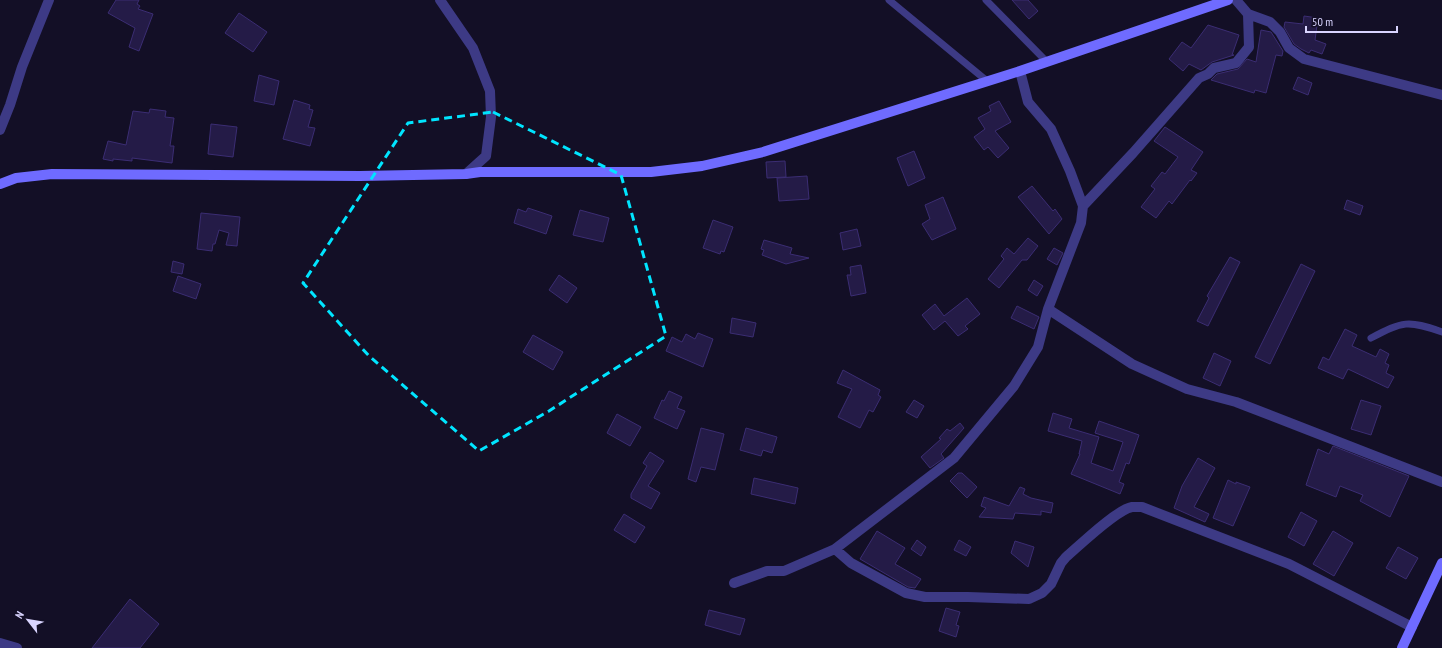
<svg xmlns="http://www.w3.org/2000/svg" width="1442" height="648" font-family="'PT Sans Narrow',sans-serif">
	<style>
		.building { fill: #241b47; stroke: #3b2d73 }
		.lines { fill: none; stroke-linecap: round; stroke-linejoin: round }
		.lane { stroke: #3d3a85; stroke-width: 7 }
		.street { stroke: #3d3a85; stroke-width: 10 }
		.secondary { stroke: #6f6bff; stroke-width: 10 }
		.marked { fill: none; stroke: #00e5ff; stroke-width: 3; stroke-dasharray: 8 5; stroke-linejoin: round }
	</style>
	<rect width="100%" height="100%" fill="#130f26"/>
	<path class="building" d="M116,0H139L137,4L140,6L138,9L153,14L139,51L129,47L135,28L108,13Z
		M1012,0H1028L1038,11L1029,19Z
		M239,13L267,32L253,52L225,33Z
		M1304,16L1318,18L1315,40L1326,44L1322,54L1311,50L1309,53L1301,49L1294,44L1284,27L1285,22L1303,24Z
		M1208,25L1239,35L1232,55H1234L1212,62L1201,70L1189,64L1183,71L1169,59L1182,42L1191,48Z
		M1261,30L1271,32L1283,51L1282,56L1276,55L1266,93L1255,90L1254,93L1211,80L1217,74L1238,69L1247,59L1256,62Z
		M259,75L279,81L274,105L254,101Z
		M1298,77L1312,83L1308,95L1293,89Z
		M294,100L310,105L309,109L313,110L308,127L315,128L310,146L283,139Z
		M999,101L1011,122L995,131L1009,148L998,158L988,147L984,150L974,137L985,129L978,118L991,111L989,106Z
		M150,109L166,111L165,117L174,118L170,146H174L172,163L132,158V161L113,159V161L103,159L108,141L126,145L133,111L149,113Z
		M211,124L237,127L233,157L208,154Z
		M1165,127L1203,152L1191,170L1197,173L1191,181L1190,180L1172,204L1169,201L1156,218L1141,207L1155,189L1151,186L1162,172L1165,174L1178,157L1154,141Z
		M914,151L925,178L908,186L897,158Z
		M785,161L786,177L767,178L766,162Z
		M807,176L809,199L779,201L777,178Z
		M1032,186L1053,211L1055,209L1062,219L1049,234L1018,197Z
		M943,197L956,229L932,240L922,224L930,219L925,205Z
		M1347,200L1363,206L1360,215L1344,209Z
		M528,208L552,216L546,234L514,223L518,209L526,212Z
		M580,210L609,218L603,242L573,235Z
		M201,213L240,217L237,246L226,245L229,233L219,230L215,244H213L212,251L197,249Z
		M713,220L733,227L724,252L721,251L720,254L703,248Z
		M857,229L861,246L843,250L840,233Z
		M1028,238L1038,246L1027,260H1022L999,288L988,279L1004,259L1001,256L1007,248L1014,254Z
		M764,240L792,248L790,254L809,258L786,264L762,255L764,250L761,249Z
		M1054,248L1063,253L1057,265L1047,259Z
		M1230,257L1240,262L1208,326L1197,321L1209,298L1207,296Z
		M173,261L184,264L182,274L171,272Z
		M1301,264L1315,271L1270,364L1255,357Z
		M861,265L866,293L851,296L847,275H851L850,267Z
		M559,275L577,288L567,303L549,290Z
		M178,276L201,284L196,299L173,291Z
		M1034,280L1043,286L1037,296L1028,290Z
		M967,298L980,314L965,326L968,329L958,336L945,321L934,330L922,315L935,304L944,316Z
		M1017,306L1039,317L1034,329L1011,318Z
		M732,318L756,323L753,337L730,333Z
		M1345,329L1357,335L1352,346L1376,357L1380,349L1389,354L1385,363L1389,365L1386,373L1394,377L1388,388L1348,369L1343,379L1318,368L1323,357L1329,360Z
		M698,333L713,339L703,367L666,351L672,337L682,342L686,334L695,339Z
		M533,335L563,352L553,370L523,352Z
		M1214,353L1231,361L1220,386L1203,378Z
		M843,370L880,390L878,395L881,397L873,412L869,410L860,428L838,417L852,389L837,383Z
		M669,391L682,397L677,408L685,411L677,429L654,418L662,400L664,401Z
		M914,400L924,406L917,418L906,412Z
		M1361,400L1381,406L1371,435L1351,429Z
		M1053,413L1072,419L1069,428L1099,437L1091,463L1113,471L1123,442L1095,433L1099,421L1139,435L1129,464L1126,463L1119,482L1124,484L1120,494L1071,474L1080,454H1079L1082,441L1048,431Z
		M617,414L641,427L630,446L607,433Z
		M960,423L964,428L941,454L944,458L930,468L921,457L941,439L939,438L947,429L950,431Z
		M701,428L724,434L715,470L701,467L696,482L688,479Z
		M746,428L777,437L772,453L763,450L761,456L740,450Z
		M1333,446L1409,476L1390,517L1360,501L1363,495L1340,486L1336,497L1306,485L1318,449L1329,454Z
		M650,452L664,461L648,486L660,493L651,509L631,498V494L647,466L643,463Z
		M1198,458L1215,468L1194,507L1209,514L1205,522L1174,508L1182,486Z
		M958,473H962L977,487L967,498L950,481Z
		M754,478L798,488L795,504L751,494Z
		M1228,480L1236,484V482L1250,487L1233,526L1213,518Z
		M1020,487L1025,489L1023,494L1031,498L1053,503L1051,513L1041,511V515L1015,513L1013,519L979,517L986,508L981,506L984,497L1009,506Z
		M1301,512L1317,521L1304,546L1288,537Z
		M624,514L645,527L635,543L614,530Z
		M877,531L905,548L895,564L921,579L915,588L908,587L860,559Z
		M1333,531L1353,543L1334,576L1313,564Z
		M917,540L926,547L921,556L911,549Z
		M959,540L971,547L966,556L954,550Z
		M1015,541L1034,547L1028,567L1011,553Z
		M1398,547L1418,558L1406,579L1386,568Z
		M130,599L159,624L140,648H92Z
		M946,608L960,612L956,625L959,626L956,637L939,631Z
		M709,610L745,619L740,635L705,625Z"/>
	<g class="lines">
		<path class="lane" d="M889,0L987,81
			M986,0L1047,62
			M1371,338C1403,321 1408,320 1442,332"/>
		<path class="street" d="M440,0L473,48L490,91L491,117L486,156L466,174
			M1248,14L1270,22L1280,32L1289,48L1304,59L1442,95
			M0,130L10,105L22,67L49,0
			M1083,206L1133,153L1199,78L1208,74L1214,68L1236,63L1249,47L1248,14L1236,0
			M1048,309L1132,364L1187,389L1236,402L1442,482
			M835,549L954,458L1014,386L1038,347L1048,309L1081,223L1083,206L1070,171L1051,129L1028,102L1020,71
			M734,583L767,571H784L835,549L851,563L906,593L925,597H968L1029,599L1042,593L1051,584L1061,563L1066,557C1080,545 1116,510 1132,507C1135,507 1139,507 1142,507L1289,564L1412,627
			M0,643L17,648"/>
		<path class="secondary" d="M0,184L16,178L52,174L360,176L466,174L480,172H651L702,166L763,152L1020,71L1228,0
			M1402,648L1442,563"/>
	</g>
	<path class="marked" d="M493,112L621,175L666,336L549,411L479,451L369,356L303,283L408,123Z"/>
	<g transform="translate(28 620) rotate(301)" stroke="#130f26" stroke-width="3" paint-order="stroke">
	<path d="M0-3L7 15L0 10L-7 15Z" fill="#d9d4ff"/>
	<text y="-6" font-size="11" font-weight="bold" text-anchor="middle" fill="#d9d4ff">N</text>
	</g>
	<path d="M1306 26v6h91v-6" fill="none" stroke="#d9d4ff" stroke-width="2"/>
	<text x="1312" y="26" font-size="12" fill="#d9d4ff" stroke="#130f26" stroke-width="3" paint-order="stroke">50 m</text>
</svg>
